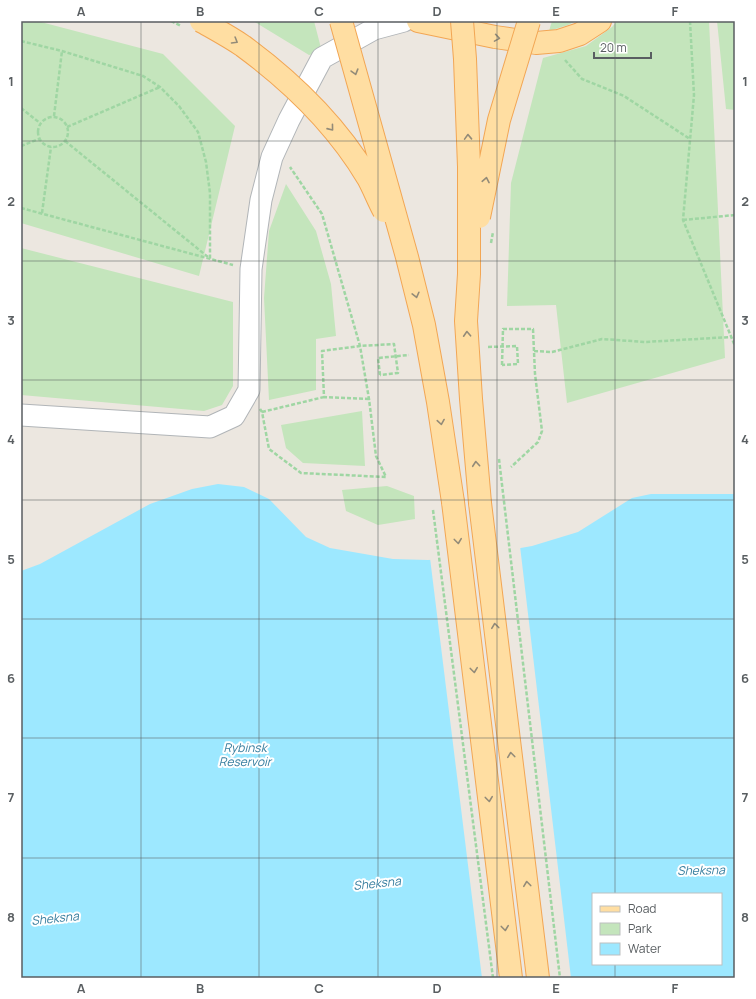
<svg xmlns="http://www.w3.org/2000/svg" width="756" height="999" font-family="Manrope,sans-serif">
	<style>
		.green { fill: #c4e5bc }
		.water { fill: #9de8ff; fill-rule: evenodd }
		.pier { fill: #ece7e0 }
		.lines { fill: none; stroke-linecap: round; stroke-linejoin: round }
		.minor-casing { stroke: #b1b5b8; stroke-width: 23 }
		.major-casing { stroke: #f2a654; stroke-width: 24 }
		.path { stroke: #9fd6a3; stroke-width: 2.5; stroke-dasharray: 4 2; stroke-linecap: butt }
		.minor { stroke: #fff; stroke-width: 21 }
		.major { stroke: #ffdea2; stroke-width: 22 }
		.major-bridge-casing { stroke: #f2a654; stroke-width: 24; stroke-linecap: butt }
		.path-bridge { stroke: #9fd6a3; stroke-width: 2.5; stroke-dasharray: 4 2; stroke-linecap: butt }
		.major-bridge { stroke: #ffdea2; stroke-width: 22 }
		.oneway { stroke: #938b78 }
		.grid { fill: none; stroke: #595e61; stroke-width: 1; stroke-opacity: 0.55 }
		.labels { text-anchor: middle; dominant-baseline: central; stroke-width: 4; stroke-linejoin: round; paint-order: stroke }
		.water-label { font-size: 12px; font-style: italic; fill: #377e9f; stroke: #fff }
		.neatline { fill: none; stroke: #595e61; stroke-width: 1.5 }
		.grid-label { font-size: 13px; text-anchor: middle; font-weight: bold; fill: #595e61 }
	</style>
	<rect width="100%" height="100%" fill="#ece7e0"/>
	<path class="green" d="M21,21H37L163,54L235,126L199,276L21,223Z
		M253,21H314L322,52L309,55Z
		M552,21H576L568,25L549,31Z
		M617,21H709L725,358L567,403L556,305L507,306L511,183L543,58L586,46L612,27Z
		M717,21H735V110L726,109Z
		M286,184L316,231L331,284L336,336L316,339V390L269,400L264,298L269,231Z
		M21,248L233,302V386L222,405L204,411L21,395Z
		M362,411L365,466L303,463L286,448L281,425Z
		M387,486L414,496L415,519L378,525L346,511L342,490Z"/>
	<path class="water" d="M218,484L244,487L269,499L306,537L330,548L393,559L428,560L470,557L532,546L578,532L632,498L651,494H735V978H21V571L40,564L150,504L192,489ZM593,894H721V964H593Z"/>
	<path class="pier" d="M520,546L571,978H482L430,558L469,555Z"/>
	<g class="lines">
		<defs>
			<path id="minor" d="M21,415L210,427L234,416L249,390L251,269L261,200L272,157L289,120L322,58L374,29L404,21"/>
			<path id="major" d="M418,21L495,37L536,43L559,41L580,34L600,21
				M453,502L511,978
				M480,503L538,978"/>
		</defs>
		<use href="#minor" class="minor-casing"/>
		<use href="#major" class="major-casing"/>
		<path class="path" d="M690,21L694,95L683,220L735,346
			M21,41L62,51L143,76L160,87L179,106L198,132L206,162L210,193V259
			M565,60L582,79L624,96L690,139
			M21,108L40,123
			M54,116L62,51
			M38 132a15 15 0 1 1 30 0a15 15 0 1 1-30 0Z
			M67,127L160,87
			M65,141L208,257
			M21,146L39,139
			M21,208L233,265
			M42,213L51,147
			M683,220L735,215
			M534,351L552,352L602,339L645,342L731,337
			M502,365L503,329H533L535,374L542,431L538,442L511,467
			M369,399L324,397L322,351L360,346L394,344L398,373L380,375
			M260,409L262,412L269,449L301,473L386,477L376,456L369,399L360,346L322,214L290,167
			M262,412L324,397"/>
		<use href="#minor" class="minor"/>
		<use href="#major" class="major"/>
		<defs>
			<path id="major-bridge" d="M201,21C215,29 230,37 243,46C292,82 337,126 368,178C374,189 378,200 384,211
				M341,21L407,257L424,325L438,402L453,502
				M462,21L465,59L469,167V274L466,321L471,399L480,503
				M479,217L499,120L529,21"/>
		</defs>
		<use href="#major-bridge" class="major-bridge-casing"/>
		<path class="path-bridge" d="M171,21L181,26
			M491,243L493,232
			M488,347L517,346L518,364L502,365
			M380,375L378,358L409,355
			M499,459L560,978
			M433,510L493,978"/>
		<use href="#major-bridge" class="major-bridge"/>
	</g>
	<defs><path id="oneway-chevron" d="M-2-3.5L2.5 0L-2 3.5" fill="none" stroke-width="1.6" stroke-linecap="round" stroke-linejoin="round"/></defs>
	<g class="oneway">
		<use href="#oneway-chevron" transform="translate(497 38) rotate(9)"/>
		<use href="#oneway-chevron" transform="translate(235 41) rotate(31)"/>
		<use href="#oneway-chevron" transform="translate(355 72) rotate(74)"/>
		<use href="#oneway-chevron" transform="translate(331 128) rotate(51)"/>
		<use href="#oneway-chevron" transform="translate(468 137) rotate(-92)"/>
		<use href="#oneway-chevron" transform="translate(486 180) rotate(-79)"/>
		<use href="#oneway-chevron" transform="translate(416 295) rotate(76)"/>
		<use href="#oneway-chevron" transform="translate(467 334) rotate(-93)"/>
		<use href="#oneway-chevron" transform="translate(441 422) rotate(81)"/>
		<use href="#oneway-chevron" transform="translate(476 464) rotate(-95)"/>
		<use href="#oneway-chevron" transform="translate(458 541) rotate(83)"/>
		<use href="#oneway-chevron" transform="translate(495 626) rotate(-97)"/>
		<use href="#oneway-chevron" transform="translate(474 670) rotate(83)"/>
		<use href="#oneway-chevron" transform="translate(511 755) rotate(-97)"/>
		<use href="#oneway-chevron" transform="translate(489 799) rotate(83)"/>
		<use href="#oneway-chevron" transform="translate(527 884) rotate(-97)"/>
		<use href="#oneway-chevron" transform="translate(505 928) rotate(83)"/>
	</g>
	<path class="grid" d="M141,21V978M259,21V978M378,21V978M497,21V978M615,21V894M21,141H735M21,261H735M21,380H735M21,500H735M21,619H735M21,738H735M21,858H735M615,964V978"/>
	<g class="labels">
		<g class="water-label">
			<text x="245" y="747">Rybinsk<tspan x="245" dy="14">Reservoir</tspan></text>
			<text transform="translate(701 870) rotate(-1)">Sheksna</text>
			<text transform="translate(377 883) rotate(-6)">Sheksna</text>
			<text transform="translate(55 918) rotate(-6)">Sheksna</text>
		</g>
	</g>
	<rect width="756" height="999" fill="none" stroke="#ffffff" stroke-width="44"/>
	<rect x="592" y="893" width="130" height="72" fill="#ffffff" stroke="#bdbfc0"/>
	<rect x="600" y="906" width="20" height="6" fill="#ffdea2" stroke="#bdbfc0"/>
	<text x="628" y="913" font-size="12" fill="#595e61">Road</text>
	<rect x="600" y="923" width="20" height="12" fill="#c4e5bc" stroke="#bdbfc0"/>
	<text x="628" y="933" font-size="12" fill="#595e61">Park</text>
	<rect x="600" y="943" width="20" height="12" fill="#9de8ff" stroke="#bdbfc0"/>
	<text x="628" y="953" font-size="12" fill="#595e61">Water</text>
	<path d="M594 52v6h57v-6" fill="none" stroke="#595e61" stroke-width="2"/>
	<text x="600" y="52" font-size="12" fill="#595e61" stroke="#ffffff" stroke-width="3" paint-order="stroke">20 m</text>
	<rect x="22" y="22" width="712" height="955" class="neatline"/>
	<g class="grid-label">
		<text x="81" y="16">A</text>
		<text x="200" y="16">B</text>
		<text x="319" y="16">C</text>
		<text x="437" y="16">D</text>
		<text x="556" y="16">E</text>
		<text x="675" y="16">F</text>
		<text x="11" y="86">1</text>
		<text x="745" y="86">1</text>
		<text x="11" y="206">2</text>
		<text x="745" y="206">2</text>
		<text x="11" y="325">3</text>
		<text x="745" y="325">3</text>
		<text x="11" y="444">4</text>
		<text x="745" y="444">4</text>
		<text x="11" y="564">5</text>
		<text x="745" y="564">5</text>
		<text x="11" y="683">6</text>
		<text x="745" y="683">6</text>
		<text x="11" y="802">7</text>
		<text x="745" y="802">7</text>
		<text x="11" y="922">8</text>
		<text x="745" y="922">8</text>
		<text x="81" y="993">A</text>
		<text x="200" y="993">B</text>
		<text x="319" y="993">C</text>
		<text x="437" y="993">D</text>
		<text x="556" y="993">E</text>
		<text x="675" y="993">F</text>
	</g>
</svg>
